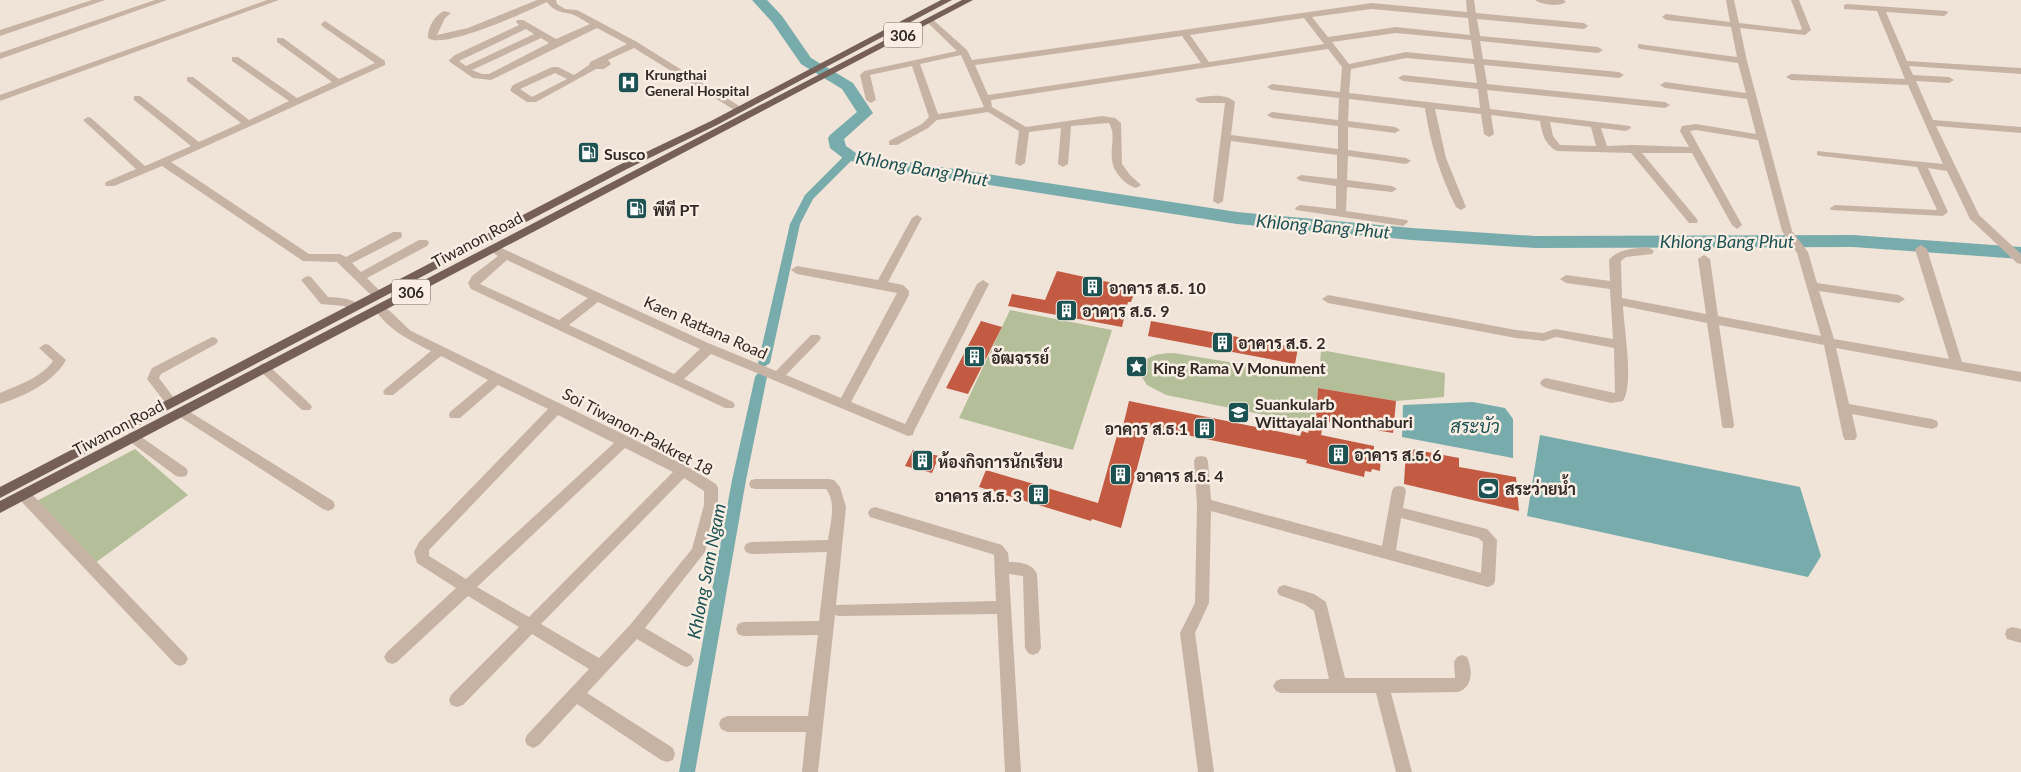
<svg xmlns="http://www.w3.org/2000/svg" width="2021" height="772" font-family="Lato,Sarabun,sans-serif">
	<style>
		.green { fill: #b4be98 }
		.water { fill: #78acac }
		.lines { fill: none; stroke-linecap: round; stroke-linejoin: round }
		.canal { fill: #78acac; fill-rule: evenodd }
		.river { fill: #78acac; fill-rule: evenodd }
		.building { fill: #c35b43 }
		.minor { fill: #c7b3a4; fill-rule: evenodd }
		.major { fill: #755f57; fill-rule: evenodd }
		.labels { text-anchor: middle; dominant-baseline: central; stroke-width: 5; stroke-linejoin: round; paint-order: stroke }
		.far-poi-label { font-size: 14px; font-weight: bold; fill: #332926; stroke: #f8eee4; text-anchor: start }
		.shield { fill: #f8eee4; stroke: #6e645f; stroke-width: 1 }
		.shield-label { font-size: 15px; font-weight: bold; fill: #332926 }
		.poi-label { font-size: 16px; font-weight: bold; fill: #332926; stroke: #f8eee4; text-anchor: start }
		.street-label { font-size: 16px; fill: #332926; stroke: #f8eee4 }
		.water-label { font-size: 18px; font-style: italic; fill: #1d5253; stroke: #f8eee4 }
	</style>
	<rect width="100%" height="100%" fill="#f0e3d8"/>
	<path class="green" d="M1010,310L1112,330L1073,450L959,418Z
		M1321,350L1445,373L1444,397L1396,401L1318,388L1314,425L1166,395L1147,385L1140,374C1144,354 1156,354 1174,353L1319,377Z
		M135,449L188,495L95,563L33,503Z"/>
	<path class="water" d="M1473,402L1505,408L1513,419V458L1402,437L1403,405Z
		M1540,435L1800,487L1821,556L1808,577L1527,516Z"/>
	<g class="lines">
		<path class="canal" d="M850,153L854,154V158L813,199L800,224L770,363L764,367L760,366L758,363L790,224L805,195L846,154Z
			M761,372L765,374L767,377L746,480L695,772H679L732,480L755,377L757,374Z"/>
		<path class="river" d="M752,0H767L782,16L811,58L853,83L873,113L844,139L846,146L856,153L869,156L1237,212L1412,228L1535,236L1853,235L2021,247V259L1853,247L1535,248L1412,240L1237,224L869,166L844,159L830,148L828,138L830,135L857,112L842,89L801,64L772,22Z"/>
	</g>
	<path class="building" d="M1057,271L1136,288L1131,302H1128L1122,327L1008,306L1012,294L1045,300Z
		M981,321L1002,327L968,394L946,388Z
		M1151,321L1298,348L1295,364L1148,336Z
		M1318,388L1396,401L1393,433L1324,421L1321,435L1374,446V451L1381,453L1380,471L1372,469L1371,472L1365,471L1364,477L1306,463L1307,460L1148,427L1121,528L1092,519L1091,521L979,487L986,470L1098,503L1120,425L1123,426L1129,401L1300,436L1302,431L1308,433L1309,430L1315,431Z
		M1406,448L1459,458V467L1516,477L1519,511L1404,484Z
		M913,450L939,456L932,473L905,466Z"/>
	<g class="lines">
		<path class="minor" d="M92,0H105L0,36V30Z
			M155,0H167L0,59V53Z
			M267,0H279L0,101V95Z
			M537,0H556L557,4L565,9L577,10L637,42L744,109L739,112L736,111L634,48L608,60L611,64L604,69H596L536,102H527L512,92L510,90L513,85L552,67H558L574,75L589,65L590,62L627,44L597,28L491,80L473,78L450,62L449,60L455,55L519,25L516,22L517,20H523L556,39L590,24C584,21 578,16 571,14C561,12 553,11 547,2C528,11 444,50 428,38C427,28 435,15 444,11L451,13L445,18L437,35L468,28ZM526,29L534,34L466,66L459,61ZM541,38L549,43L489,74H482L472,70ZM555,73L567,79L532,97L520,89Z
			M1466,0H1474L1476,13L1584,23L1588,26L1584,29L1477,19L1480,36L1598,47L1603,50L1598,53L1480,41L1483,59L1619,72L1624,75L1619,78L1484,65L1487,84L1665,102L1670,105L1665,108L1487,90L1490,109L1630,126L1631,128L1626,131L1601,128L1607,146L1633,145L1689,147L1680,131L1682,126L1696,124L1756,134L1747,99L1665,88L1660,85L1665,82L1746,93L1738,63L1641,49L1638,48V44L1737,57L1731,27L1666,20L1662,17L1666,14L1730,22L1726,0H1734L1739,23L1800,30L1802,29L1791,0H1799L1811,30L1805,35L1740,28L1747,61L1792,231L1808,252L1817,283L1899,295L1905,299L1899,303L1819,291L1834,339L1949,359L1915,249L1921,245L1927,249L1962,362L2021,372V382L1836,348L1849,404L1932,419L1937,421L1938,424L1937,427L1932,429L1852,414L1857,436L1855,440H1845L1843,436L1824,345L1719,325L1734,425L1733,428H1723L1722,425L1707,323L1623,306C1624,328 1634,384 1623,401L1611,403L1546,388L1542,386L1540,383L1542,380L1546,378L1615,393L1614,348L1556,337L1544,341L1516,338L1328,303L1322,299L1328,295L1516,330L1543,333L1555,329L1613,339L1610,289L1566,283L1560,279L1566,275L1610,281L1609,260C1619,248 1634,249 1648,247L1654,251L1652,254L1626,257L1621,261L1622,298L1706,314L1698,259L1704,255L1710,259L1718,316L1821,336L1797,253L1782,231L1758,140L1696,130L1690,131L1742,225L1737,229L1732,225L1692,153H1642L1697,219L1698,221L1697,223H1689L1631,153L1557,151C1545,145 1542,134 1540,121L1491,115L1494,134L1489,137L1484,134L1481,114L1435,109L1446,158L1466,207L1461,210L1456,207C1440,175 1430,143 1425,108L1349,99L1348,121L1395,127L1400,130L1395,133L1348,127V150L1406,158L1411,161L1406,164L1348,156L1347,180L1392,186L1397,189L1392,192L1347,187L1346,211L1407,220L1408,222L1403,226L1296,210L1295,208L1300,205L1336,209V186L1301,181L1296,178L1301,175L1337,179V155L1231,141L1223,201L1218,204L1213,201L1225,103H1200L1195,100L1197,98C1209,96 1225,93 1235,102L1231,135L1338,149V126L1272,118L1267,115L1272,112L1338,120L1339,98L1272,90L1267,87L1272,84L1340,92L1342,67L1328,49L991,100L992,107L1026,127L1102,116L1115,118L1121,123L1122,164L1130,175L1141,185L1136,188C1130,186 1124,182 1120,177C1103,158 1119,139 1109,123L1071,126L1068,164L1063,167L1058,164L1061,128L1029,132L1025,163L1020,166L1015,163L1019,131L988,112L937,120L928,128L897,145H889V141L922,124L929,117L912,66L870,75L876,100L871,103L866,100L860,75L864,71L957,51L927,22L926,20L930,17L967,50L972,60L1372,3L1467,12ZM1372,9L1468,18L1470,35L1396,27L1328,37L1312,17ZM1304,18L1324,44L1209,62L1190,35ZM1396,33L1471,40L1474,59L1406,52L1349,64L1332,42ZM1182,36L1201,63L988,95L975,65ZM961,55L984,107L938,114L920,64ZM1406,58L1474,64L1477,83L1403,75L1398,78L1403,81L1478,89L1480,108L1349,93L1351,69ZM1550,122L1591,127L1596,146L1560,145L1553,136Z
			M1535,0H1564L1566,2C1560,7 1541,5 1535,0Z
			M1847,4L1947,11L1948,13L1944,16L1886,12L1907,61L2021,68V74L1909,66L1913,75L1949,77L1954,80L1949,83L1916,81L1933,120L2021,127V133L1936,126L1979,215L2021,254V264L2017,263L1970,219L1947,171L1928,168L1948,212L1943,216L1831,210L1830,208L1835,205L1937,210L1917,167L1821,156L1817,155V151L1943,164L1908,85L1791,80L1786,77L1791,74L1905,79L1877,11L1844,9V5Z
			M325,21L385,61V65L171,162L309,254H340L346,257L393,232H401L402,235L401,238L352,263L361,272L419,240H427L429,243L427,246L367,278L384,295L378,299L374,298L337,262L303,261L162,166L114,186H106L105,184L106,182L136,169L83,120L88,117L91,118L145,166L191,146L134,100V96H140L199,142L241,123L187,81V77H193L249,120L289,101L232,61V57H238L297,98L332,82L277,42V38H283L339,79L375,63L322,26L321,24Z
			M917,215L922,218L888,282L903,285L909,291V295L851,402L905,424L977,284L983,280L989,284L914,431L913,435L908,436L711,354L684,379L733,402L735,405L733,408H725L471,289L468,283L472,276L498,256L487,249L489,246H497L708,343L776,371L811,335H819L821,338L819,341L786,375L841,398L897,293L797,274L791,270L797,266L878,280L912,218ZM507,260L588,298L559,320L480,284ZM598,302L700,349L674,374L569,325Z
			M307,276L311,277L328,297C340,298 352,297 360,307L358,310L354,311L344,306L321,304L301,280Z
			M380,304C386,306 404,325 411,331L629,437L688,467L716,484L718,488V505L705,552L645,628L691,655L694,660L691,665L686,667L681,665L637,639L587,693L673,748L675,754L673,760L667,762L661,760L577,704L539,745L533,748L527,745L525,740L527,735L589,669L532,634L463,705L457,707L451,705L449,700L451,695L519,627L468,596L397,662L392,664L387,662L384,657L387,652L456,588L417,563L414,552L419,542L548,409L498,385L460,418H450L449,415L450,412L488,380L441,356L393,395H385L383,392L385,389L431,351C409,340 388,330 374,308ZM558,415L614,443L466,579L429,556V550ZM625,448L673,472L529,617L477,587ZM684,478L704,491V505L692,549L630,625L599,658L541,624Z
			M212,337L216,338L218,341L216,344L161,374L159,378L177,402L175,405H167L147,379L152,368Z
			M45,344L49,345L66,360C53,383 24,396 0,404V393C18,385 41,378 53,361L39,348Z
			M264,363L268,365L310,404L312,407L310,410H302L260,371L258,368L260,365Z
			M182,407L333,501L335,505L333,509L328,511L323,509L177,415L176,412L177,409Z
			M134,432L186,468L188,472L186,476L181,477L176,476L129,441L127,437L129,433Z
			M1201,456L1206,457L1208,461L1211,500L1382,546L1392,491L1394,487L1399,486L1404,487L1406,491L1403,508L1487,529L1497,540L1495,581L1493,585L1488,587L1211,511L1209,603L1195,633L1214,772H1198L1180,633L1195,603L1197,504L1194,461L1196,457ZM1401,518L1478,538L1483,542L1481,573L1396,550Z
			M756,479H829L834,480L840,487L846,507L836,605L996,601L994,555L992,554L870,517L868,513L870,509L875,507L1002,545L1008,553L1009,562C1020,562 1032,563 1037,574L1041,648L1038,653L1033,655L1028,653L1025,648L1023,576L1009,574L1021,772H1005L997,614L839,616L835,615L818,772H802L806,732H727L721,729L719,724L721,719L727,716H808L818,635L743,636L738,634L736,629L738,624L743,622L819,621L827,552L751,554L746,552L744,548L746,544L751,542L828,540C830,525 837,503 826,489H756L751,488L749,484L751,480Z
			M24,490L29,491L185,654L188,659L185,664L180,666L175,664L19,499L17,495L19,491Z
			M1284,585L1314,594L1326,602L1345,678H1455L1454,662L1457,657L1462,655L1467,657C1473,670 1473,687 1458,692L1391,693L1412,772H1396L1376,693H1281L1276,691L1273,686L1276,681L1281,679H1329L1314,611L1304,604L1279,595L1277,591L1279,587Z
			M2012,627L2021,629V643L2007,639L2005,634L2007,629Z"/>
		<path class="major" d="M941,0H952L717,125L627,169L0,498V487L619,165L711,121Z
			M962,0H973L0,513V501Z"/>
	</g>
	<defs>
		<symbol id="hospital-square" viewBox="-11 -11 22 22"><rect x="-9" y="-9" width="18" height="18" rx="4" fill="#1d5253" stroke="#f8eee4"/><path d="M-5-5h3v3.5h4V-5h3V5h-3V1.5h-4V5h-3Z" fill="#fff"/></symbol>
		<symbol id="fuel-square" viewBox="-11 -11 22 22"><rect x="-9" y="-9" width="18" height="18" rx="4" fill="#1d5253" stroke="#f8eee4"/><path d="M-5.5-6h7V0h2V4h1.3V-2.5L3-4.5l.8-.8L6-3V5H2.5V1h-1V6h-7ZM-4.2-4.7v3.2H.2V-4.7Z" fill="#fff"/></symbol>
		<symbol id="building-square" viewBox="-11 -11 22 22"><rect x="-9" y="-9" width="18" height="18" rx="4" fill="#1d5253" stroke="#f8eee4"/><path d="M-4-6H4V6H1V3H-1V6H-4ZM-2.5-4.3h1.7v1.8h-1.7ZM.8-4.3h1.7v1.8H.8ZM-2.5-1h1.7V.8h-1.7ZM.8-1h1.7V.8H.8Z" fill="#fff"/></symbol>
		<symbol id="sight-square" viewBox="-11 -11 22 22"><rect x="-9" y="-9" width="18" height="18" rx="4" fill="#1d5253" stroke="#f8eee4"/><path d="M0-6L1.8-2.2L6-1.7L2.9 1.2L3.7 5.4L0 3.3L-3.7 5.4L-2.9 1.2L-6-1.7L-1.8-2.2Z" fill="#fff"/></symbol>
		<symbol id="school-square" viewBox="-11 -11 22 22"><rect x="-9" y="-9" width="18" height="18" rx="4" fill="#1d5253" stroke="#f8eee4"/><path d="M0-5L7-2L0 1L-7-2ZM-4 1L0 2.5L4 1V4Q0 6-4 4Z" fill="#fff"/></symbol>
		<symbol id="stadium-square" viewBox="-11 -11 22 22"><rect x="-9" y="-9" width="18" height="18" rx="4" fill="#1d5253" stroke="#f8eee4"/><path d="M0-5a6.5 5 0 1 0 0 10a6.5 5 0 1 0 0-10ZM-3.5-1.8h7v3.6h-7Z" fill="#fff"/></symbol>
	</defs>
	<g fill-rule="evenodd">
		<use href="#hospital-square" x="616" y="70" width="25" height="25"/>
		<use href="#fuel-square" x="576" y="140" width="25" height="25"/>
		<use href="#fuel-square" x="624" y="196" width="25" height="25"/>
		<use href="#building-square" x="1080" y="274" width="25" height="25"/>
		<use href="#building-square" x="1054" y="298" width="25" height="25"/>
		<use href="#building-square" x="1210" y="330" width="25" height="25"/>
		<use href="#building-square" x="962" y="344" width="25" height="25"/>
		<use href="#sight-square" x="1124" y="354" width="25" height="25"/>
		<use href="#school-square" x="1226" y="400" width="25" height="25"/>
		<use href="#building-square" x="1192" y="416" width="25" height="25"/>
		<use href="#building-square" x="1326" y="442" width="25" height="25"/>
		<use href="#building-square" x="910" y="448" width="25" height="25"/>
		<use href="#building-square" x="1108" y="462" width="25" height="25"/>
		<use href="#stadium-square" x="1476" y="476" width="25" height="25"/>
		<use href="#building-square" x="1026" y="482" width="25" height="25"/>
	</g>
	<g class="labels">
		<g class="far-poi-label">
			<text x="645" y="74">Krungthai<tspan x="645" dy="16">General Hospital</tspan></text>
		</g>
		<g class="shield">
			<rect x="884" y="22.5" width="38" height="25" rx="4"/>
			<rect x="392" y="279.5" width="38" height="25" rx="4"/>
		</g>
		<g class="shield-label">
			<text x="903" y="35">306</text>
			<text x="411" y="292">306</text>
		</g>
		<g class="poi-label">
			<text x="604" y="153">Susco</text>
			<text x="653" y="209">พีที PT</text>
			<text x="1109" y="287">อาคาร ส.ธ. 10</text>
			<text x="1082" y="310">อาคาร ส.ธ. 9</text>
			<text x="1238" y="342">อาคาร ส.ธ. 2</text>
			<text x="991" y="357">อัฒจรรย์</text>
			<text x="1153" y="367">King Rama V Monument</text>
			<text x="1255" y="403">Suankularb<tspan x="1255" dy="18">Wittayalai Nonthaburi</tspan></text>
			<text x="1188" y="428" text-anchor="end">อาคาร ส.ธ.1</text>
			<text x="1354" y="454">อาคาร ส.ธ. 6</text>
			<text x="938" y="461">ห้องกิจการนักเรียน</text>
			<text x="1136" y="475">อาคาร ส.ธ. 4</text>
			<text x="1505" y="488">สระว่ายน้ำ</text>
			<text x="1022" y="495" text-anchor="end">อาคาร ส.ธ. 3</text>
		</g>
		<g class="street-label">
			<text transform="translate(477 239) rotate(-28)">Tiwanon Road</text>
			<text transform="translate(706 327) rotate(24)">Kaen Rattana Road</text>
			<text transform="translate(118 427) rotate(-28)">Tiwanon Road</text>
			<text transform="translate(638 431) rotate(28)">Soi Tiwanon-Pakkret 18</text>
		</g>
		<g class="water-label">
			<text transform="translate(922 168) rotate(10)">Khlong Bang Phut</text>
			<text transform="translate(1323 226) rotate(5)">Khlong Bang Phut</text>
			<text x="1727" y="241">Khlong Bang Phut</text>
			<text x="1475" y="426">สระบัว</text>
			<text transform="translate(706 571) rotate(-79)">Khlong Sam Ngam</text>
		</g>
	</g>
</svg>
